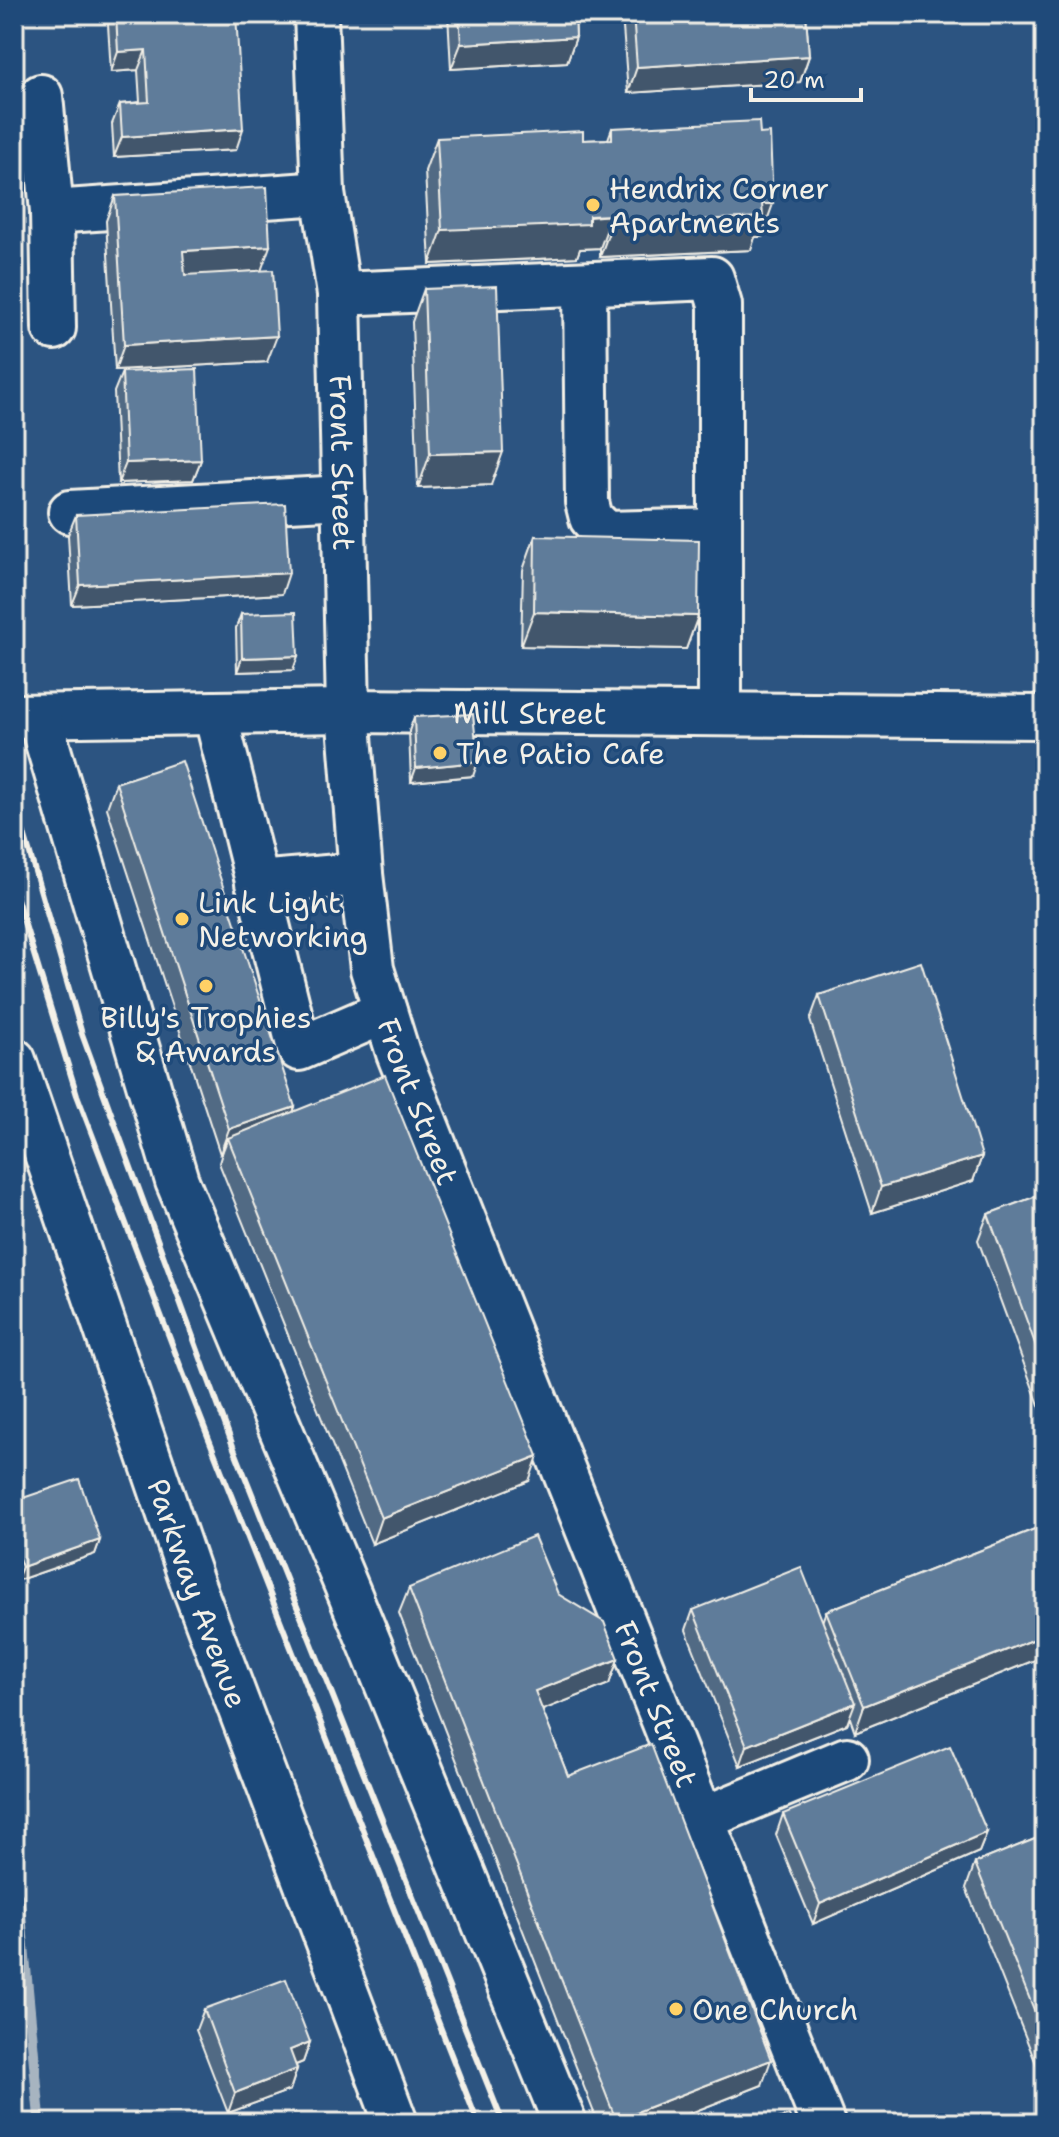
<svg xmlns="http://www.w3.org/2000/svg" width="1059" height="2137" font-family="'Shantell Sans',sans-serif">
	<style>
		.lines { fill: none; stroke-linecap: round; stroke-linejoin: round }
		.stream { stroke: #a7b4c0; stroke-width: 11 }
		.minor-casing { stroke: #f4f1e8; stroke-width: 48 }
		.minor { stroke: #1f4a7a; stroke-width: 42 }
		.rail { stroke: #f4f1e8; stroke-width: 6 }
		.wall { fill: #516a84; stroke: #f4f1e8; stroke-width: 2 }
		.shaded-wall { fill: #42566c; stroke: #f4f1e8; stroke-width: 2 }
		.building { fill: #5e7b9a; stroke: #f4f1e8; stroke-width: 2 }
		.poi-dot { fill: #ffd166; stroke: #1f4a7a; stroke-width: 3 }
		.labels { text-anchor: middle; dominant-baseline: central; stroke-width: 7; stroke-linejoin: round; paint-order: stroke }
		.poi-label { font-size: 30px; fill: #f4f1e8; stroke: #1f4a7a; text-anchor: start }
		.street-label { font-size: 30px; fill: #f4f1e8; stroke: #1f4a7a }
	</style>
	<rect width="100%" height="100%" fill="#2c5481"/>
	<filter id="ink" filterUnits="userSpaceOnUse"><feTurbulence type="fractalNoise" baseFrequency=".0125" numOctaves="2"/><feDisplacementMap in="SourceGraphic" scale="16" xChannelSelector="R" yChannelSelector="G"/><feConvolveMatrix kernelMatrix="1 2 1 2 8 2 1 2 1" color-interpolation-filters="sRGB"/></filter>
	<g filter="url(#ink)">
		<g class="lines">
			<path class="stream" d="M14,1893L19,1898L40,2123"/>
			<defs>
				<g id="minor">
					<path id="s1" d="M316,14L323,193L339,294L348,711L361,874L372,969L398,1053L823,2123"/>
					<path d="M41,96L52,212"/>
					<path d="M585,284L587,502L591,518L606,533L720,530"/>
					<path d="M339,294L712,278L720,305V714"/>
					<path d="M54,328L52,212L323,193"/>
					<path d="M70,512L344,497"/>
					<path d="M215,713L299,1049L385,1012"/>
					<path id="s2" d="M14,716L348,711L1045,717"/>
					<path d="M39,716L177,1181L350,1595L565,2123"/>
					<path d="M257,883L361,874"/>
					<path id="s3" d="M14,1060L193,1585L396,2123"/>
					<path d="M702,1819L847,1759"/>
				</g>
			</defs>
			<use href="#minor" class="minor-casing"/>
			<use href="#minor" class="minor"/>
			<path class="rail" d="M14,799L82,1034L233,1446L503,2123
				M14,889L77,1095L183,1373L478,2123"/>
		</g>
		<path class="wall" d="M112,14H236V150L114,157L112,124L120,104L140,102L138,70L111,72L108,25Z
			M448,14H575L576,37L567,62L451,69Z
			M622,14H806L809,56L800,82L628,93Z
			M612,128L761,237H755L751,250L600,257V248L580,249L577,257L430,264L425,171L437,138L583,140L608,139Z
			M115,196L267,362L115,370L106,221Z
			M424,289L491,485L418,488L412,322Z
			M122,372L201,460L193,480L118,483L114,392Z
			M76,515L282,594L72,605L68,535Z
			M535,536L698,616L686,649L521,646L523,570Z
			M241,614L293,670L237,672L236,628Z
			M414,717L473,776L411,782L409,731Z
			M116,783L294,1112L529,1481L372,1544L219,1163L222,1153L220,1154L107,808Z
			M819,995L982,1156L973,1181L872,1213L810,1020Z
			M1045,1193V1421L978,1240L988,1214Z
			M14,1501L100,1540L95,1554L16,1581L14,1573Z
			M1045,1525V1656L855,1732L850,1718L847,1724L740,1766L686,1630L693,1610L822,1622L826,1611Z
			M409,1588L558,1594L618,1659L609,1684L542,1710L568,1776L762,2085L665,2123H598L399,1613Z
			M783,1814L987,1832L979,1852L813,1924L776,1835Z
			M1045,1835V2086L966,1888L975,1863Z
			M204,2009L310,2042L303,2062L296,2065L297,2069L290,2090L228,2113L196,2030Z"/>
		<path class="shaded-wall" d="M576,37L567,62L451,69L461,44Z
			M146,50L138,70L111,72L118,52Z
			M809,56L800,82L628,93L637,67Z
			M243,129L236,150L114,157L122,137Z
			M762,204H773L761,237H755L751,250L600,257L612,224Z
			M612,215L600,248L580,249L577,257L430,264L442,230Z
			M270,246L261,271L174,277L183,251Z
			M277,336L267,362L115,370L124,345Z
			M503,452L491,485L418,488L430,454Z
			M201,460L193,480L118,483L126,463Z
			M289,573L282,594L72,605L80,585Z
			M534,612L698,616L686,649L521,646Z
			M298,656L293,670L237,672L242,658Z
			M478,762L473,776L411,782L416,768Z
			M295,1107L286,1132L228,1138L222,1153L220,1154L229,1129Z
			M982,1156L973,1181L872,1213L881,1187Z
			M538,1456L529,1481L372,1544L381,1518Z
			M100,1540L95,1554L16,1581L22,1567Z
			M1045,1635V1656L855,1732L864,1706Z
			M618,1659L609,1684L525,1717L535,1691Z
			M855,1703L847,1724L740,1766L747,1746Z
			M987,1832L979,1852L813,1924L820,1904Z
			M310,2042L303,2062L283,2070L290,2050Z
			M771,2060L762,2085L665,2123H615L616,2120Z
			M297,2069L290,2090L228,2113L235,2093Z"/>
		<path class="building" d="M116,14H236L243,129L122,137L120,104L149,102L146,50L118,52Z
			M459,14H575L576,37L461,44Z
			M633,14H806L809,56L637,67Z
			M759,121L760,134L770,133L773,204H762L763,217L612,224V215L589,216V224L442,230L437,138L583,131V140L612,139V128Z
			M267,187L270,246L183,251L185,275L273,270L277,336L124,345L115,196Z
			M497,286L503,452L430,454L424,289Z
			M197,369L201,460L126,463L122,372Z
			M285,504L289,573L80,585L76,515Z
			M535,536L699,540L698,616L534,612Z
			M296,612L298,656L242,658L241,614Z
			M473,714L478,762L416,768L414,717Z
			M182,761L295,1107L229,1129L116,783Z
			M921,962L982,1156L881,1187L819,995Z
			M385,1075L538,1456L381,1518L228,1138Z
			M1045,1193V1371L988,1214Z
			M79,1479L100,1540L22,1567L14,1544V1501Z
			M1045,1525V1635L864,1706L826,1611Z
			M534,1536L558,1594L604,1622L618,1659L535,1691L568,1776L651,1744L771,2060L616,2120L409,1588Z
			M801,1567L855,1703L747,1746L693,1610Z
			M950,1746L987,1832L820,1904L783,1814Z
			M1045,1835V2037L975,1863Z
			M286,1979L310,2042L290,2050L297,2069L235,2093L204,2009Z
			M789,2115L792,2123H766Z"/>
	</g>
	<g class="poi-dot">
		<circle cx="593" cy="205" r="8"/>
		<circle cx="440" cy="753" r="8"/>
		<circle cx="182" cy="919" r="8"/>
		<circle cx="206" cy="986" r="8"/>
		<circle cx="676" cy="2009" r="8"/>
	</g>
	<g class="labels">
		<g class="poi-label">
			<text x="609" y="188">Hendrix Corner<tspan x="609" dy="34">Apartments</tspan></text>
			<text x="456" y="753">The Patio Cafe</text>
			<text x="198" y="902">Link Light<tspan x="198" dy="34">Networking</tspan></text>
			<text x="206" y="1017" text-anchor="middle">Billy's Trophies<tspan x="206" dy="34">&amp; Awards</tspan></text>
			<text x="692" y="2009">One Church</text>
		</g>
		<g class="street-label">
			<text stroke="none"><textPath href="#s1" startOffset="450">Front Street</textPath></text>
			<text stroke="none"><textPath href="#s2" startOffset="516">Mill Street</textPath></text>
			<text stroke="none"><textPath href="#s1" startOffset="1098">Front Street</textPath></text>
			<text stroke="none"><textPath href="#s3" startOffset="564">Parkway Avenue</textPath></text>
			<text stroke="none"><textPath href="#s1" startOffset="1746">Front Street</textPath></text>
		</g>
	</g>
	<rect width="1059" height="2137" fill="none" stroke="#1f4a7a" stroke-width="48"/>
	<rect x="24" y="24" width="1011" height="2089" fill="none" stroke="#f4f1e8" stroke-width="3" filter="url(#ink)"/>
	<path d="M751 88v12h110v-12" fill="none" stroke="#f4f1e8" stroke-width="4"/>
	<text x="763" y="88" font-size="24" fill="#f4f1e8" stroke="#1f4a7a" stroke-width="6" paint-order="stroke">20 m</text>
</svg>
